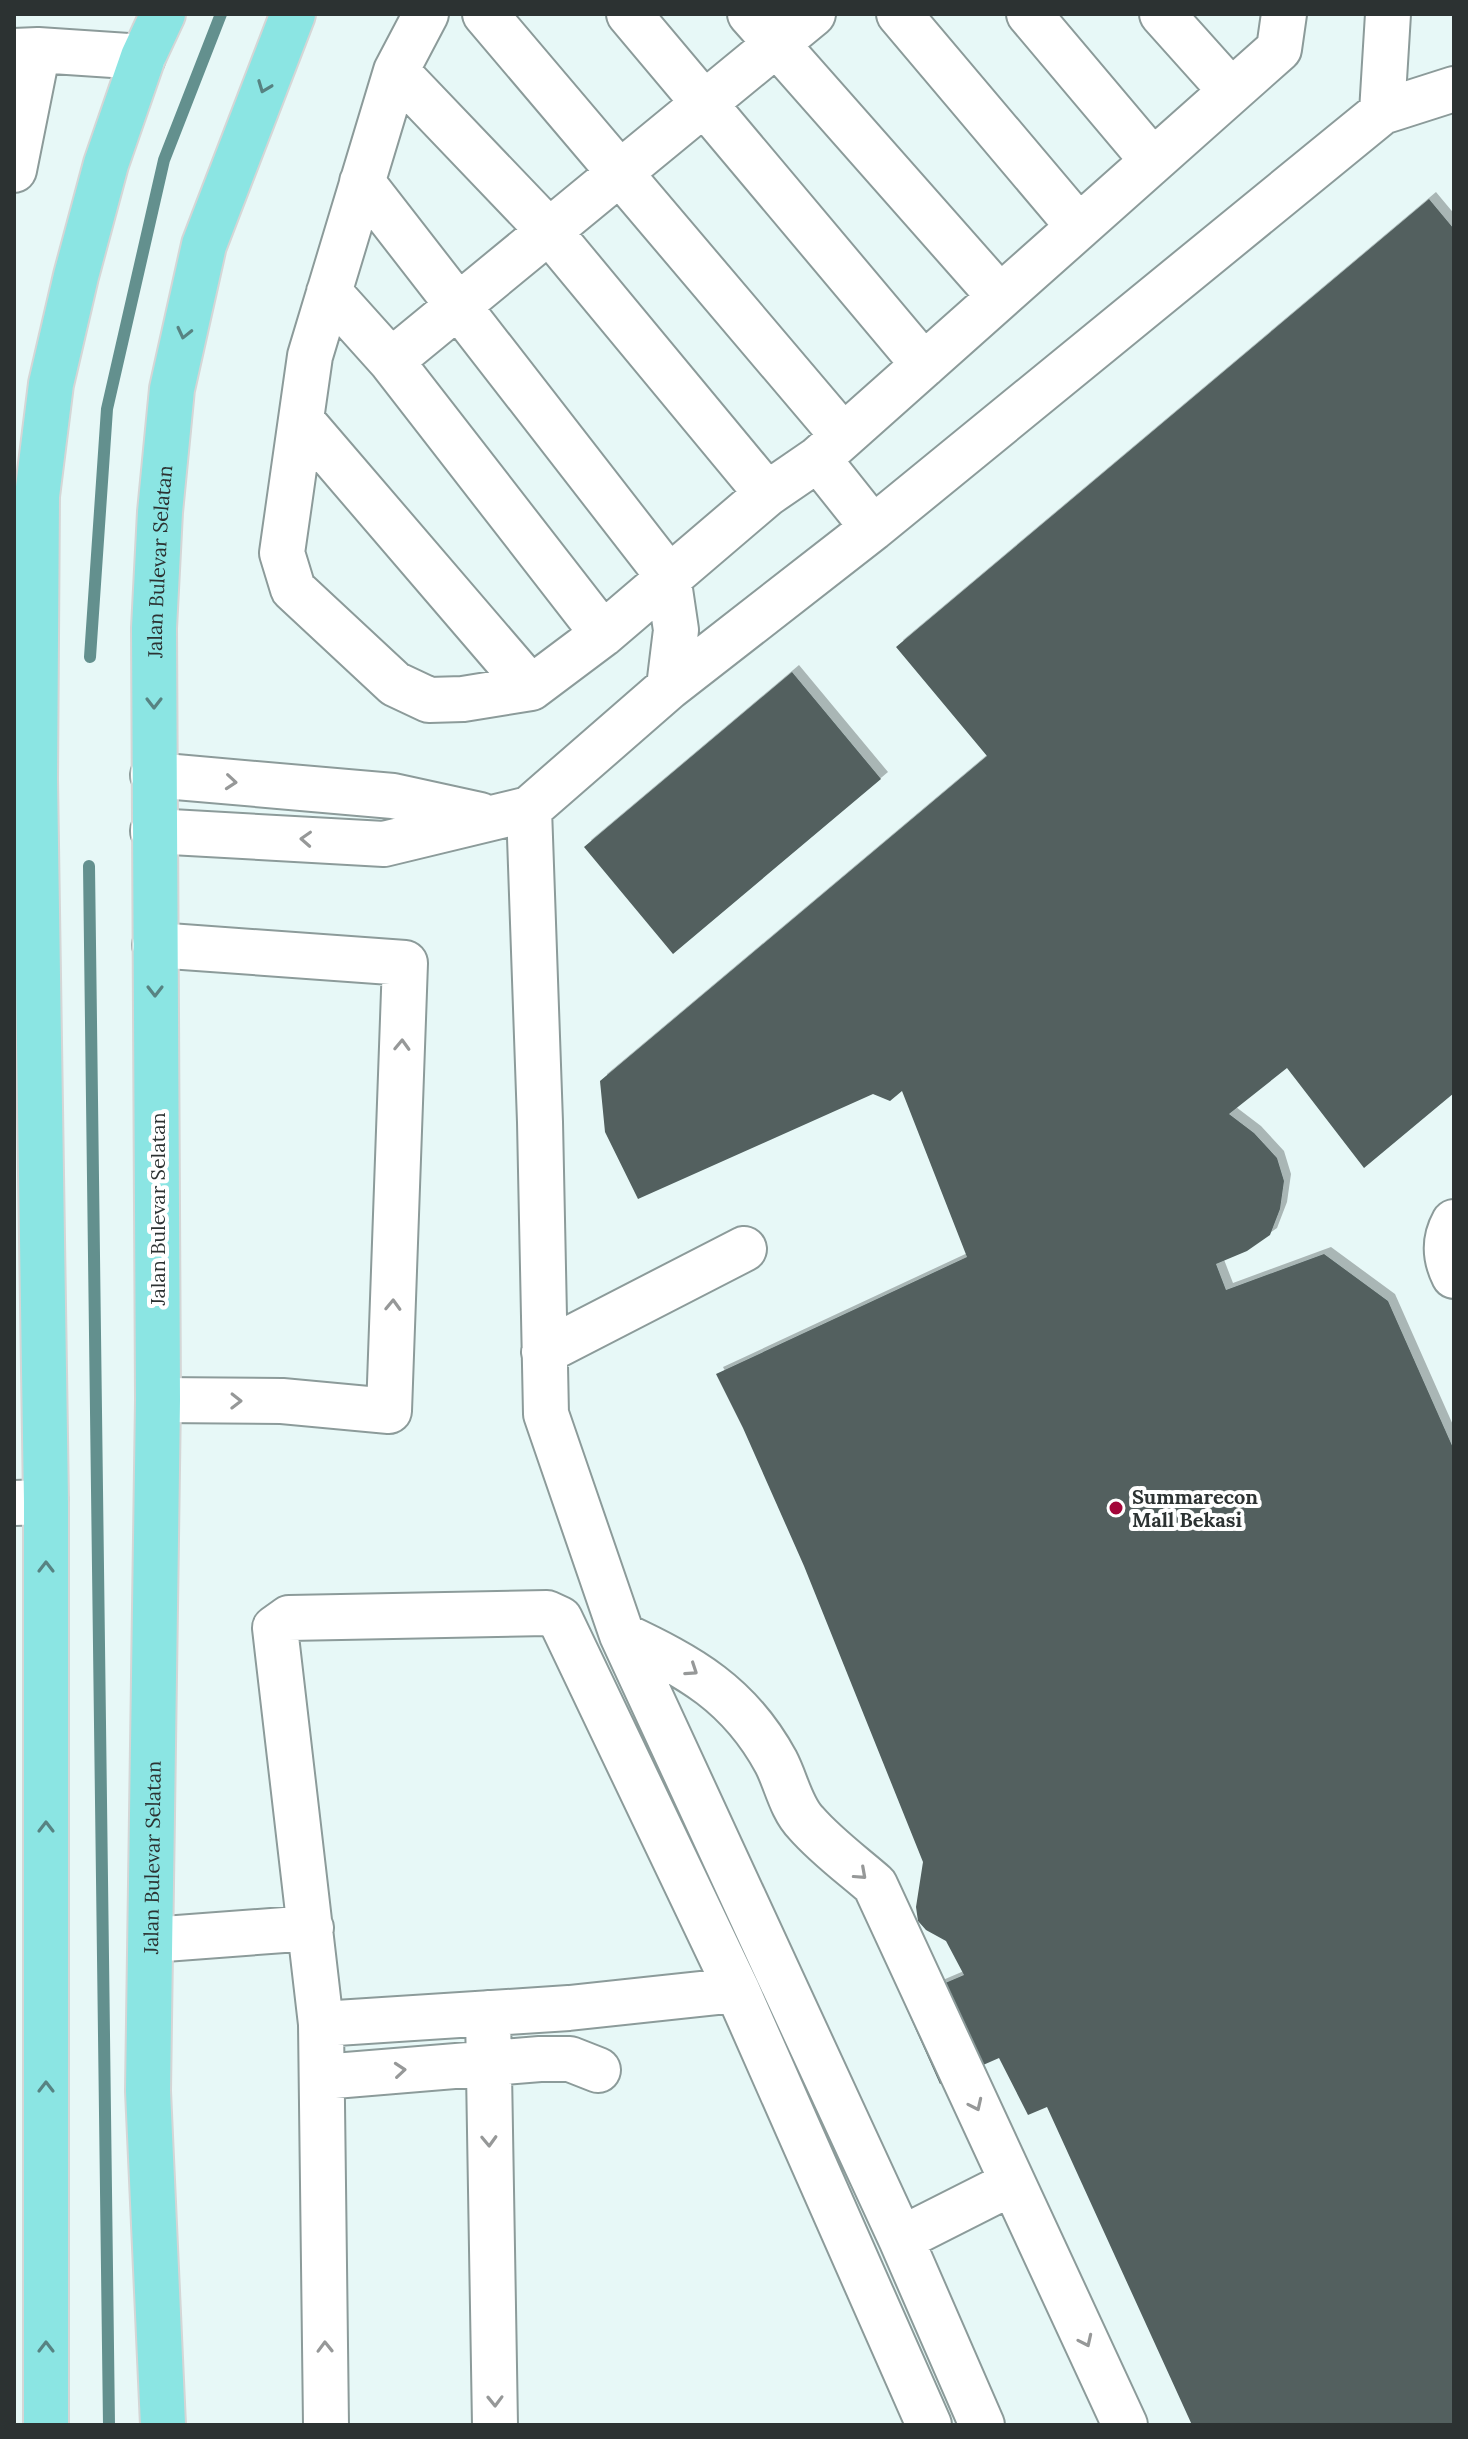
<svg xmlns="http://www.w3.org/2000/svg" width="1468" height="2439" font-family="Lora,serif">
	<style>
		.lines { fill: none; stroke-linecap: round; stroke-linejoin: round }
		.stream { stroke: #63908e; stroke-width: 12 }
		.building { fill: #52605f; filter: url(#shadow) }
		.minor-casing { stroke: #8c9b9a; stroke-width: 48 }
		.major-casing { stroke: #d5d6d6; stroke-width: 48 }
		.minor { stroke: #fff; stroke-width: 44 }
		.major { stroke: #8be5e3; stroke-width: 44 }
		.oneway { stroke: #578382 }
		.oneway2 { stroke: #969898 }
		.poi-dot { fill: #a30539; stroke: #fff; stroke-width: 3 }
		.labels { text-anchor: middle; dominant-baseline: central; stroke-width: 8; stroke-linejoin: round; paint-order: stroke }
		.street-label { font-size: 20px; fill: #2c3232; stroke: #fff }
		.poi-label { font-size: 20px; font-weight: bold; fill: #2c3232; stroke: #fff; text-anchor: start }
	</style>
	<defs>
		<filter id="shadow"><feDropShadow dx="7" dy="-7" stdDeviation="0" flood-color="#0004"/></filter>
	</defs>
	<rect width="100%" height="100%" fill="#e7f8f7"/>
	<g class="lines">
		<path class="stream" d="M90,657L107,409L164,160L221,14
			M89,866L109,2425"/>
	</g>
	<path class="building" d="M1429,199L1454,229V1093L1364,1168L1287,1068L1229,1114L1254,1133L1277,1158L1284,1181L1280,1209L1270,1235L1247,1251L1216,1264L1226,1290L1324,1254L1388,1301L1454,1450V2425H1192L1047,2107L1028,2115L999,2058L940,2084L903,2001L964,1975L946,1941L926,1930L918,1921L916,1907L923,1862L804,1566L743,1428L716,1374L967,1257L902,1091L890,1101L873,1094L638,1199L605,1132L600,1081L987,756L896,647Z
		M792,672L881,779L673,954L584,847Z"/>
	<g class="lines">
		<defs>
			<path id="minor" d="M426,14L396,71L310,356L282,553L293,589L395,684L429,700L463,699L531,688L603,634L767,494L818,459
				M485,14L843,436
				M629,14L924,365
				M750,14L1000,297
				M899,14L1079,227
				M1029,14L1153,161
				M1162,14L1231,91
				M1388,14L1382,112L1454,89
				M14,51L38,50L143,57
				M396,71L549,231L767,494
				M14,170L38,50
				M362,182L668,576L676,630L669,687
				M329,292L391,361L603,634
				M391,361L813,14
				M301,420L531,688
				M873,528L818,459L1279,49L1284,14
				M153,775L393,796L480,815
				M529,809L540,1122L546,1414L622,1635L901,2239L982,2425
				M153,831L384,844L529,809L669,687L873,528L1382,112
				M155,945L405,963L389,1411L282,1401L158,1400
				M1454,1222C1444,1240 1445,1258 1454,1276
				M544,1352L744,1249
				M14,1503L46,1502
				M622,1635C690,1667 739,1694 776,1762C786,1781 791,1808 806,1823C826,1846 852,1865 875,1885L1125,2425
				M151,1940L311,1928
				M488,2013L495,2425
				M321,2024L275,1628L289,1618L547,1613L560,1619L737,1990L929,2425
				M322,2077L540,2059H570L598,2070
				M901,2239L1012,2183
				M326,2425L321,2024L569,2008L737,1990"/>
			<g id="major">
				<path d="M46,2425V1502L35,779L37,496L51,384L76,276L106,164L143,57L163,14"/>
				<path id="s1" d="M163,2425L148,2091L158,1400L154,628L160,512L172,389L204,245L293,14"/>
			</g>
		</defs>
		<use href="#minor" class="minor-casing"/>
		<use href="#major" class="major-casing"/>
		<use href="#minor" class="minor"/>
		<use href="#major" class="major"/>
	</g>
	<defs><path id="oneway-chevron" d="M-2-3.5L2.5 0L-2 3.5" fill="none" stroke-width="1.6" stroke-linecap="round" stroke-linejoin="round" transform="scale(2)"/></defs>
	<g class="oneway">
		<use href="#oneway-chevron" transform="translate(264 87) rotate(111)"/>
		<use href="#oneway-chevron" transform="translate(184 333) rotate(103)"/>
		<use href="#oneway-chevron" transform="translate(154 703) rotate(90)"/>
		<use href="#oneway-chevron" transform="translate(155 991) rotate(90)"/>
		<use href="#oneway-chevron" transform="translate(46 1567) rotate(-90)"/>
		<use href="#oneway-chevron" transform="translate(46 1827) rotate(-90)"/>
		<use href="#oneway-chevron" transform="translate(46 2087) rotate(-90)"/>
		<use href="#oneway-chevron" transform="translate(46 2347) rotate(-90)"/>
	</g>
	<g class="oneway2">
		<use href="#oneway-chevron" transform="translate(231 782) rotate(5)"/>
		<use href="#oneway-chevron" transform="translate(306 839) rotate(-177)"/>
		<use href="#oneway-chevron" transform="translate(402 1045) rotate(-88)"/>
		<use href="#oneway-chevron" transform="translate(393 1305) rotate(-88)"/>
		<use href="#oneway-chevron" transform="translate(236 1401) rotate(1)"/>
		<use href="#oneway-chevron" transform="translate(692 1670) rotate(34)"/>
		<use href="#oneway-chevron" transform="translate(861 1874) rotate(42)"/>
		<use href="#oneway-chevron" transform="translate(400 2070) rotate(-5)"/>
		<use href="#oneway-chevron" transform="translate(976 2105) rotate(65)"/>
		<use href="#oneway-chevron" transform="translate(489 2141) rotate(88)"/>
		<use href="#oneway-chevron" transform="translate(1086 2341) rotate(65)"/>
		<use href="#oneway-chevron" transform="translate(325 2347) rotate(-91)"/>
		<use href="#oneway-chevron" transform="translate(495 2401) rotate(89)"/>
	</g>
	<circle class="poi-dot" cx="1116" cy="1508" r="8"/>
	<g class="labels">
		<g class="street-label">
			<text stroke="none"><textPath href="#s1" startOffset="1864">Jalan Bulevar Selatan</textPath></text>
			<text transform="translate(157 1209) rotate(-90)">Jalan Bulevar Selatan</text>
			<text stroke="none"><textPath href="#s1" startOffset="568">Jalan Bulevar Selatan</textPath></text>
		</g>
		<g class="poi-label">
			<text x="1132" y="1496">Summarecon<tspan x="1132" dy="23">Mall Bekasi</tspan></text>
		</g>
	</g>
	<rect width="1468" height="2439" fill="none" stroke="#2c3232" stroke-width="32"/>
</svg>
